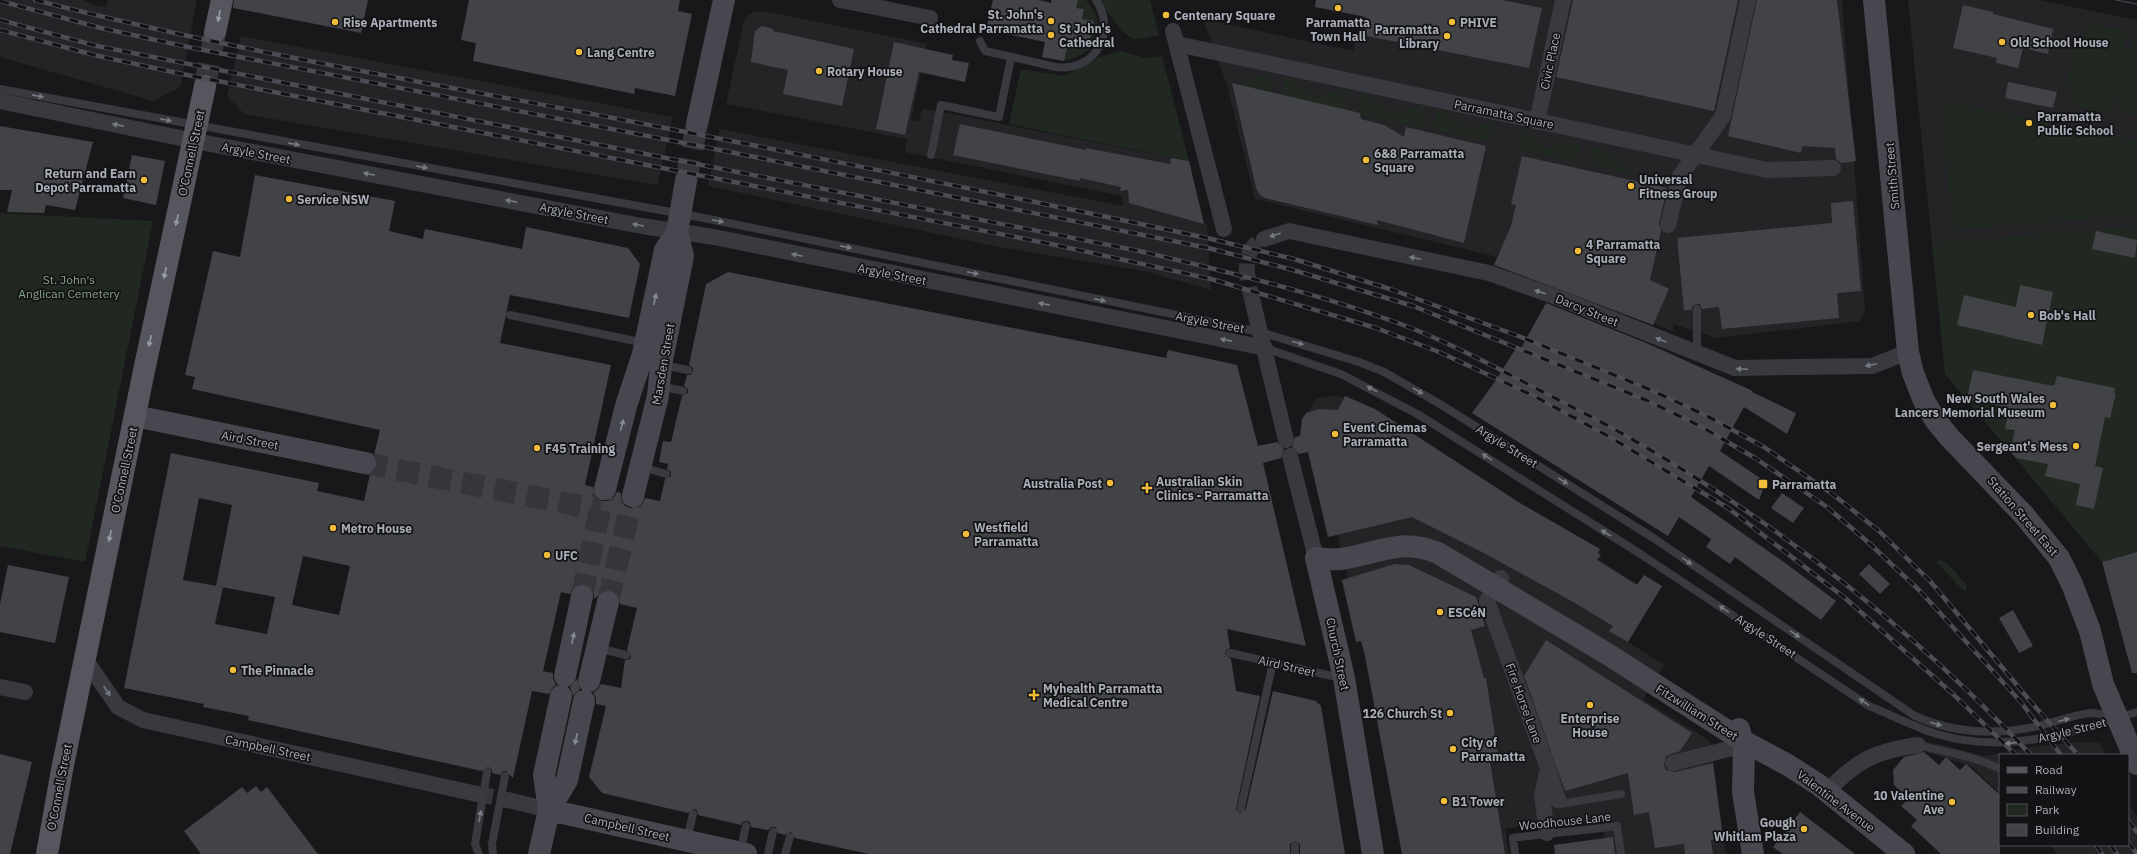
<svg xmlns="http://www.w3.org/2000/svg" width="2137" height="854" font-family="'IBM Plex Sans',sans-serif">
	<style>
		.built { fill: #242427 }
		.green { fill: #202821 }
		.building { fill: #424347; fill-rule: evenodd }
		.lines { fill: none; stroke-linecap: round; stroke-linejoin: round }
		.street-tunnel { stroke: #35363a; stroke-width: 16; stroke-dasharray: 16 8; stroke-linecap: butt }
		.secondary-tunnel { stroke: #35363a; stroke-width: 22; stroke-dasharray: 22 11; stroke-linecap: butt }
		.primary-tunnel { stroke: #35363a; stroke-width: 22; stroke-dasharray: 22 11; stroke-linecap: butt }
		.lane { stroke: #393a3f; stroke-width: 8 }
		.street { stroke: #393a3f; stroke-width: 16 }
		.secondary { stroke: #47484f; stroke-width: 22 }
		.primary { stroke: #55565e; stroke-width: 22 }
		.tram { stroke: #4c4d54; stroke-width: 1 }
		.rail-casing { stroke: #4c4d54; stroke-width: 4.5 }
		.rail { stroke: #131315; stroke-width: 3; stroke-dasharray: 9; stroke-linecap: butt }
		.lane-bridge { stroke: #393a3f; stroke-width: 8 }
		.oneway { fill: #999ca7 }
		.oneway2 { fill: #777a82 }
		.oneway3 { fill: #878a94 }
		.poi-dot { fill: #f0bc3a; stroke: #131315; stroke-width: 1.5 }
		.labels { text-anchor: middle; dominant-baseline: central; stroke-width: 3.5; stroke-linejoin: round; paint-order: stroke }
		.poi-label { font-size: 12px; font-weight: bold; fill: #aaaeb9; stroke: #131315; text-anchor: start }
		.street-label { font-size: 12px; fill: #aaaeb9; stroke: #131315 }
		.park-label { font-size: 12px; fill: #82a486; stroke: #131315 }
	</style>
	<rect width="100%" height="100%" fill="#18181a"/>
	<path class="built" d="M0,0H83L97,6L106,7L108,0H197L180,87L153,101L0,57Z
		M1364,0H1842L1865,310L1860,321L1717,338L1673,324L1674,332L1506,259L1255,199L1227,85L1203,19L1353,51Z
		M1908,0H2039L2137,20V226L1932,243Z
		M762,11L927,44L911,120L919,121L922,108L1189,161L1204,224H1207L1211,290L1144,271L999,247L708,186L720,129L1123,206L1122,196L905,152L907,139L726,104L743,25L746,17L753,12Z
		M241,36L673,117L657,185L244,114L227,96Z
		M1336,395L1346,398L1637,584L1644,575L1662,586L1628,642L1664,665L1643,699L1710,741L1726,854H1607L1601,820L1552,827L1551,822L1505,829L1509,854H1402L1377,694L1307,413L1316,399Z
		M1920,740L1985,756L2037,746L2080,742L2100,743L2105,755H2000V794L1973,767L1917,749Z
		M2128,804L2137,817V854H2057L2051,845H2128Z"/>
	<path class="green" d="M1078,0H1086C1110,28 1099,53 1064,61L1067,48L1075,49L1077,40L1089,43L1094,21L1082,19L1084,9L1076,8Z
		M1099,0H1150L1159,35C1152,36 1144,39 1136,39C1123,38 1107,10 1099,0Z
		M2087,23L2127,31L2124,48L2130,49L2133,36L2137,37V116L2117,112L2119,102L2112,101L2109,114L2069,105L2072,92L2065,90L2077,37L2084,39Z
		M1121,51L1146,58L1162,56L1189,161L1009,124L1021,69L1064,76L1100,57Z
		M1272,73L1269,91L1266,94L1241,90L1238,81Z
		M1286,75L1314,97L1349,88L1345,112L1280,97Z
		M1363,92L1391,114L1426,105L1422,128L1357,114Z
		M1941,100L2137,141V215L1952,230Z
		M1438,107L1468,129L1493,122L1495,123L1491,142L1433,129Z
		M1522,130H1525L1544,148L1581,142L1577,162L1517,149Z
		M1593,147L1601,148L1634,175L1589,164Z
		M0,213L153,221L85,562L0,546Z
		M2137,226V552L2102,562L1945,374L1932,243Z
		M1942,560L1949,565L1967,585L1966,591H1964L1935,561Z"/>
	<path class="building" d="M234,0H368L361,33L233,8Z
		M469,0H680L678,11L692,14L675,96L635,88L634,94L473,61L476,43L461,40Z
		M993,0H1039L1051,3V0H1078L1076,8L1084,9L1082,19L1094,21L1089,43L1077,40L1075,49L1067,48L1064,61L1042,57L1045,42L986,30Z
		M1316,0H1502L1542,8L1529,68L1362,35L1366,17L1315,7Z
		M1573,0H1738L1714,111L1556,77Z
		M1757,0H1837L1856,161L1841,163L1836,159L1835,148L1802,146L1801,153L1728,136Z
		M1963,5L1993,12V14L2053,29L2048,54L2023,48L2018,68L1996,63L1997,58L1953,48Z
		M762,26L773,29V31L854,49L842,106L783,94L788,70L751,62L755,31Z
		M894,42L953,55L952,60L969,63L965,82L919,72L905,135L876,129Z
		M2008,82L2057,92L2053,108L2005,98Z
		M1232,83L1360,113L1361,119L1384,125L1404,137L1406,127L1486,146L1464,243L1377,220L1378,225L1265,198L1260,195L1256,188Z
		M960,124L1086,150V148L1170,164L1171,158L1189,161L1204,224L1129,203L1128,190L1120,191L1121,187L1080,178V181L953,155Z
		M0,126L93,142L75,210L46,205L44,213L7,212L12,190H0Z
		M132,155L165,161L156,205L123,198Z
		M1522,156L1667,188L1659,223L1661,231L1650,280L1669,289L1653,325L1494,265L1511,226L1516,205L1511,204Z
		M255,175L395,201L389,231L423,239L425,229L522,249L526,227L628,248L640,264L629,318L510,295L500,343L611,365L585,485L593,487L596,498L602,501H609L614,497L617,492L621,493V499L624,505L630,508L642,505L645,498L660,501L665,479L671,476V472L667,469L668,464L659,462L663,441L671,442L682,396L688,393V389L684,386L687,375H690L693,371V368L689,365L706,284L728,272L1166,358L1168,350L1237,365L1258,446L1277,442L1284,449L1281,458L1263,463L1306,646L1227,629L1230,648L1226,650L1225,654L1231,659L1236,691L1260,696L1236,809L1240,813L1246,809L1273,691L1316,701L1321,706L1345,854H1300V844L1295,841L1290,844V854H869L795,838L791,832L785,835L778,833L775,827H771L768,830L751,827L750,822L747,821L742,822L741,825L698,815L697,810L694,809L688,813L602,793L589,777L606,706L596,704V698L593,693L598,689L601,684L621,688L625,660L630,659L631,656L627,650L637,608L620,604L617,593L611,590H604L594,599V593L591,587L584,584L573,587L570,594L561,592L543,671L553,673V679L556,685L552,688L549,694L532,691L513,778L506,771H503L500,775L492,773V770L488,767L482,771L248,720L249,716L203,707L204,704L124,688L171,453L319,483L317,491L364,501L370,474L377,466V459L374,455L380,430L192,389L195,377L185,375L213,251L240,257ZM199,498L232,505L216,586L275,597L267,634L215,624L223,587L183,580ZM303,556L350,566L339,615L292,605Z
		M1853,201L1861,291L1837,293L1839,318L1722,329L1719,307L1702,309L1700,304H1697L1692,306V310H1684L1677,238L1832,223L1831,203Z
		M2096,231L2137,240L2135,258L2092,249Z
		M2020,285L2053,292L2042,345L1957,325L1964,295L2016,307Z
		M1546,303L1644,342L1753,391L1752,392L1796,413L1787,434L1744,407L1720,451L1766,482L1759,500L1709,466L1691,497L1788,565L1836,601L1821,620L1735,557L1730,564L1706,547L1711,539L1679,517L1668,536L1472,413L1496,380L1516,348L1520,350Z
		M1973,370L2054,386L2057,376L2115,388L2114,393H2116L2110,418L2105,417L2095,466L2103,468L2094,509L2076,505L2080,484L2045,476L2048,464L2016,458L2010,451L2015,430L2005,429L2009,408L1967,399Z
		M1345,396L1375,409L1520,503L1600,549L1598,553L1601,555L1597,560L1637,585L1644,575L1662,586L1628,642L1609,631L1613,626L1575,603L1482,552L1412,517L1328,537L1308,452L1299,454L1292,447L1295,437L1300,436L1302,419L1306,413L1319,409L1338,410Z
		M1782,493L1804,508L1793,523L1771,508Z
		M2137,552V673H2132L2102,562Z
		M1395,564L1409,565L1476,597L1485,626L1471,630L1484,678H1486L1499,761L1490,762L1505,854H1402L1365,656L1361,641L1356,642L1342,580Z
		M1869,564L1890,584L1880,594L1859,574Z
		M8,565L69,577L55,643L0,632V604Z
		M2013,610L2033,646L2019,653L1999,618Z
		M1546,640L1692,733L1680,751L1666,756L1664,765L1666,770L1675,772L1713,763L1723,838L1711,840L1713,854H1685L1684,844L1655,848L1649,812L1634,815L1628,773L1565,791L1524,676Z
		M577,679L580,689L573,696L570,687Z
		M1924,752L1939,765L1946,757L1960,770L1966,764L2000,795V854H1941L1911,826L1917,820L1901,806L1908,799L1894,785L1893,770L1904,757Z
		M0,754L32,762L10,854H0Z
		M256,786L261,792L267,787L318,854H201L184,831L242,787L247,793Z
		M1800,812L1855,854H1783L1773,847Z
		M1613,837L1615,854H1555L1554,845Z"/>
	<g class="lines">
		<path class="street-tunnel" d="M1253,303C1248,282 1238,250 1264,239
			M477,794L508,800"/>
		<path class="secondary-tunnel" d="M686,181L697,124
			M365,463L600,510
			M582,596L603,495
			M608,602L633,496"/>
		<path class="primary-tunnel" d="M205,86L215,32"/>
		<path class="lane" d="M980,41L985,51L1056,67C1096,72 1117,32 1096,0
			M0,89L709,219L1260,332L1359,362L1384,372L1440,404L1655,539L1915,716C1953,733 1994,735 2034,727C2049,724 2081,712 2094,713C2101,714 2108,716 2115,718
			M931,155L941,105L999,117L1011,58
			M510,315L645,343
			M1265,348L1341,374L1419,415L1639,553L1869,706C1892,715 1914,727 1937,734C2005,755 2072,733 2137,712
			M1697,354V309
			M662,365L688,370
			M660,386L683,391
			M642,467L666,474
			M598,648L626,655
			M1230,653L1341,678
			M1918,745C1945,752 1975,756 2000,769
			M1558,800L1560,804L1621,794
			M1241,808L1273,662
			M687,840L693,814
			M740,852L746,826
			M768,854L773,832
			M785,854L790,837
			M1295,854V846
			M1515,854L1513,838C1548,833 1582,831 1617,826L1621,854"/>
		<path class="street" d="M840,0L930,18
			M1173,31L1224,229
			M1177,44L1767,170L1833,168
			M0,101L195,141L642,226L714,237L1265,348
			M1537,122L1563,0
			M1668,225L1680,176L1723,116L1748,0
			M1264,239L1289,231L1489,273L1559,298L1735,368L1872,366L1908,352
			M1253,303L1286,440
			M1290,456L1316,558
			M1501,578L1487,601L1548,768L1542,796L1547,833
			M85,659L118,707L143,720L477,794
			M0,687L25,692
			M1673,763L1732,748
			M1548,768L1558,800
			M1827,792C1856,760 1876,751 1918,745
			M508,800L549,810"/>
		<path class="secondary" d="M1874,0L1908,352L1913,373L1924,401L1936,421L1950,438L2023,514L2059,558L2072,584L2090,631L2103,684L2137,764
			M697,124L724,0
			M135,416L365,463
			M605,489L626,406L643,354L665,250L677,232L686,181
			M633,496L658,396L661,365L683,256L677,232
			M1316,558C1324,559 1333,560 1341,559C1378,554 1399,537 1438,553L1606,653L1743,741L1788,765L1819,785L1904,854
			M1316,558L1344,678L1373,854
			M565,676L582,596
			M589,681L608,602
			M1739,729L1744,747L1743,792L1753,854
			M549,810L746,854
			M549,810L544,775L561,696
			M539,854L549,810L567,780L584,701"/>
		<path class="primary" d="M215,32L222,0
			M47,854L62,770L145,366L205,86"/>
		<path class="tram" d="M2116,0L2137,4"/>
		<defs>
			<path id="rail" d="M35,0C215,46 399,78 582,112C791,152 999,194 1207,238L1294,259L1393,290L1521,337L1651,390L1707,416L1764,447L1835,496L1879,531L1930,581L2031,702L2078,755
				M0,1L101,28L183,46L720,150L1208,248L1293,270L1413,306L1646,400L1700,426L1755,458L1827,507L1869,543L1920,591L2020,701L2061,755
				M0,20L97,46L1139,251C1229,272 1320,294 1406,326C1447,342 1485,362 1524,382C1556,399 1589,415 1621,433C1773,519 1912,628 2031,755
				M0,30L94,55L182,74L1051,244L1211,279L1376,328L1439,352L1534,396L1608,436L1728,508L1845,598L1953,694L2016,755
				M2128,821L2137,832
				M2128,842L2137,854
				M2096,845L2102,854
				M2110,845L2117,854"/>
		</defs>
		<use href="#rail" class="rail-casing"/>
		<use href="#rail" class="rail"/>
		<path class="lane-bridge" d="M479,854L475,844L487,772
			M493,854L492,844L505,776"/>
	</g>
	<defs><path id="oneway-solid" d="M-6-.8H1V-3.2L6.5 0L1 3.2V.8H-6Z"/></defs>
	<g class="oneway">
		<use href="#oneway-solid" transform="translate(219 16) rotate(101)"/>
		<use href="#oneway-solid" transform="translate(177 220) rotate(103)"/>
		<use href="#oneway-solid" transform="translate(165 273) rotate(102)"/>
		<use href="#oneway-solid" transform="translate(150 341) rotate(102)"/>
		<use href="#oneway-solid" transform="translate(110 536) rotate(102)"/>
	</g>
	<g class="oneway2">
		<use href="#oneway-solid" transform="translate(38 96) rotate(11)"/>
		<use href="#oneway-solid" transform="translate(166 120) rotate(12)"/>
		<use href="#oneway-solid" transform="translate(118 125) rotate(-168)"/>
		<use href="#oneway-solid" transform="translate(294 144) rotate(10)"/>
		<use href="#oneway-solid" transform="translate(422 167) rotate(10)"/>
		<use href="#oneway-solid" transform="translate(369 174) rotate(-169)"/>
		<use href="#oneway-solid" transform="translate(511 201) rotate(-169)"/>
		<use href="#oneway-solid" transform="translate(718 221) rotate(12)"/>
		<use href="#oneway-solid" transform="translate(638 225) rotate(-170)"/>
		<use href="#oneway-solid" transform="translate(1275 235) rotate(162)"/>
		<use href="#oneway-solid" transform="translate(846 247) rotate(11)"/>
		<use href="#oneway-solid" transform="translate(797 255) rotate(-168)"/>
		<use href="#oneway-solid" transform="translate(1415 258) rotate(-168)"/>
		<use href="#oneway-solid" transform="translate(973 273) rotate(12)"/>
		<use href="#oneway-solid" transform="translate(1540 292) rotate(-162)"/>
		<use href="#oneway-solid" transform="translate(1100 300) rotate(12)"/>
		<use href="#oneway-solid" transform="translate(1044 304) rotate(-169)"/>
		<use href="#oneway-solid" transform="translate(1226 340) rotate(-169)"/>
		<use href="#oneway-solid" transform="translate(1661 340) rotate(-158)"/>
		<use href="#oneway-solid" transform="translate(1298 343) rotate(16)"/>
		<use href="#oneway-solid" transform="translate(1871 365) rotate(168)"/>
		<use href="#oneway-solid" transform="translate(1742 369) rotate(-178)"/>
		<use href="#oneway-solid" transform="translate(1372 389) rotate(-152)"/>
		<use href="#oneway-solid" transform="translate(1418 391) rotate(30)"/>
		<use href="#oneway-solid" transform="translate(1487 457) rotate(-148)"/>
		<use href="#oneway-solid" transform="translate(1563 481) rotate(32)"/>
		<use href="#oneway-solid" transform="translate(1606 533) rotate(-148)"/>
		<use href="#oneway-solid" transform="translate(1687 561) rotate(34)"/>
		<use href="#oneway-solid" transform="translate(1724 609) rotate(-145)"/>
		<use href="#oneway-solid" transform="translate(1795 634) rotate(34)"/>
		<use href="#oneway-solid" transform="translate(107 691) rotate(56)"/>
		<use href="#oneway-solid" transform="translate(1864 702) rotate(-146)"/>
		<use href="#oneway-solid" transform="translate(2064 720) rotate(-15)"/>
		<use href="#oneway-solid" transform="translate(1936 724) rotate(16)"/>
		<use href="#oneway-solid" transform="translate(2011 743) rotate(175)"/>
		<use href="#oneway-solid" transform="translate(480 816) rotate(-80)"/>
	</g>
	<g class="oneway3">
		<use href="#oneway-solid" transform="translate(655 299) rotate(-78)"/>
		<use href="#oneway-solid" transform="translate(622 425) rotate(-75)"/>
		<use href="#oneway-solid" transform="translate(573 638) rotate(-78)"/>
		<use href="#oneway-solid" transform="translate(576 739) rotate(102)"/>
	</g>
	<g class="poi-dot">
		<circle cx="1338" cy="8" r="4"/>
		<circle cx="1166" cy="15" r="4"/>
		<circle cx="1051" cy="21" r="4"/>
		<circle cx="335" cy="22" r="4"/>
		<circle cx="1452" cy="22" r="4"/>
		<circle cx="1051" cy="35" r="4"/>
		<circle cx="1447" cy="36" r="4"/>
		<circle cx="2002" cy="42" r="4"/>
		<circle cx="579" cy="52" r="4"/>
		<circle cx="819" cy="71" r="4"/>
		<circle cx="2029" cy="123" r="4"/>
		<circle cx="1366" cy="160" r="4"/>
		<circle cx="144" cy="180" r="4"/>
		<circle cx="1631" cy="186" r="4"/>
		<circle cx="289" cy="199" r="4"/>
		<circle cx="1578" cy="251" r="4"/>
		<circle cx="2031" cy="315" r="4"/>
		<circle cx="2053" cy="405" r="4"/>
		<circle cx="1335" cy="434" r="4"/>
		<circle cx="2076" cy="446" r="4"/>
		<circle cx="537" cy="448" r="4"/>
		<circle cx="1110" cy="483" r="4"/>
		<rect x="1758" y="479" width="10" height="10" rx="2"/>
		<path d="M1145 482h4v4h4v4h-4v4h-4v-4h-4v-4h4z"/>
		<circle cx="333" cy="528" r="4"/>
		<circle cx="966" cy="534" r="4"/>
		<circle cx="547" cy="555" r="4"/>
		<circle cx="1440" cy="612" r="4"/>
		<circle cx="233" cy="670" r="4"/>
		<path d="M1032 689h4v4h4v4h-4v4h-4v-4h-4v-4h4z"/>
		<circle cx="1590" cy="705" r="4"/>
		<circle cx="1450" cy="713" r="4"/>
		<circle cx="1453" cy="749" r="4"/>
		<circle cx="1444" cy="801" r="4"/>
		<circle cx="1952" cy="802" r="4"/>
		<circle cx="1804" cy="829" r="4"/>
	</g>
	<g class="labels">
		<g class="poi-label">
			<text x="1043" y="14" text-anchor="end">St. John's<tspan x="1043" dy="14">Cathedral Parramatta</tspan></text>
			<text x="1174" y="15">Centenary Square</text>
			<text x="343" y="22">Rise Apartments</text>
			<text x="1338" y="22" text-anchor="middle">Parramatta<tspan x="1338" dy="14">Town Hall</tspan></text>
			<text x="1460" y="22">PHIVE</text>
			<text x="1059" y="28">St John's<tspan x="1059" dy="14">Cathedral</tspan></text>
			<text x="1439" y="29" text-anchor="end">Parramatta<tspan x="1439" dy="14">Library</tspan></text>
			<text x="2010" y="42">Old School House</text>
			<text x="587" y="52">Lang Centre</text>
			<text x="827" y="71">Rotary House</text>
			<text x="2037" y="116">Parramatta<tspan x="2037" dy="14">Public School</tspan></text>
			<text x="1374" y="153">6&amp;8 Parramatta<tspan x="1374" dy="14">Square</tspan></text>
			<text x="136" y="173" text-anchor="end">Return and Earn<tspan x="136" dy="14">Depot Parramatta</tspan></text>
			<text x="1639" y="179">Universal<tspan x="1639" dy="14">Fitness Group</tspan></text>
			<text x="297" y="199">Service NSW</text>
			<text x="1586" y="244">4 Parramatta<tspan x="1586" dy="14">Square</tspan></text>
			<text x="2039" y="315">Bob's Hall</text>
			<text x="2045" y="398" text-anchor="end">New South Wales<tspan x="2045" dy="14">Lancers Memorial Museum</tspan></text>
			<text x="1343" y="427">Event Cinemas<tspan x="1343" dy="14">Parramatta</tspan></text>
			<text x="2068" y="446" text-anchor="end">Sergeant's Mess</text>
			<text x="545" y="448">F45 Training</text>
			<text x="1156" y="481">Australian Skin<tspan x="1156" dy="14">Clinics - Parramatta</tspan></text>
			<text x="1102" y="483" text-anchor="end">Australia Post</text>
			<text x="1772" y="484">Parramatta</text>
			<text x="974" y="527">Westfield<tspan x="974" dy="14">Parramatta</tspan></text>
			<text x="341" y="528">Metro House</text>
			<text x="555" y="555">UFC</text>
			<text x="1448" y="612">ESCéN</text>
			<text x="241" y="670">The Pinnacle</text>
			<text x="1043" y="688">Myhealth Parramatta<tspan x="1043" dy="14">Medical Centre</tspan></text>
			<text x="1442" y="713" text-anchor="end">126 Church St</text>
			<text x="1590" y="718" text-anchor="middle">Enterprise<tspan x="1590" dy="14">House</tspan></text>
			<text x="1461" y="742">City of<tspan x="1461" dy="14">Parramatta</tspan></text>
			<text x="1944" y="795" text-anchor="end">10 Valentine<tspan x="1944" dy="14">Ave</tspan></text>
			<text x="1452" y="801">B1 Tower</text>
			<text x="1796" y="822" text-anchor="end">Gough<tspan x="1796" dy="14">Whitlam Plaza</tspan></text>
		</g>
		<g class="street-label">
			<text transform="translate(1550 61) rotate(-78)">Civic Place</text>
			<text transform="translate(1504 114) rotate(12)">Parramatta Square</text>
			<text transform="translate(191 153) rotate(-78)">O'Connell Street</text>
			<text transform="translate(256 153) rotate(11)">Argyle Street</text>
			<text transform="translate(1892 176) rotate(-95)">Smith Street</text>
			<text transform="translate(574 213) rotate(11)">Argyle Street</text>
			<text transform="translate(892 274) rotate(11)">Argyle Street</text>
			<text transform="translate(1587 310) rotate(22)">Darcy Street</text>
			<text transform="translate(1210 322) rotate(11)">Argyle Street</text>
			<text transform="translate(663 364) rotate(-80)">Marsden Street</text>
			<text transform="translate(250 440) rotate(11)">Aird Street</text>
			<text transform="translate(1507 446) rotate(32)">Argyle Street</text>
			<text transform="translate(124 470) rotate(-78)">O'Connell Street</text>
			<text transform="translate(2023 516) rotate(49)">Station Street East</text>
			<text transform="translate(1766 636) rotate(33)">Argyle Street</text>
			<text transform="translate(1338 654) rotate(78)">Church Street</text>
			<text transform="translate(1287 666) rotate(13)">Aird Street</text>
			<text transform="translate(1524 703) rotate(70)">Fire Horse Lane</text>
			<text transform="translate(1697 712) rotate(32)">Fitzwilliam Street</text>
			<text transform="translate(2072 730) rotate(-14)">Argyle Street</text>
			<text transform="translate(268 748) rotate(12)">Campbell Street</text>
			<text transform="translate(59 787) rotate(-79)">O'Connell Street</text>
			<text transform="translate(1836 801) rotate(37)">Valentine Avenue</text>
			<text transform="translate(1565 821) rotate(-6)">Woodhouse Lane</text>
			<text transform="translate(627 827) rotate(13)">Campbell Street</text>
		</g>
		<g class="park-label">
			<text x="69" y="279">St. John's<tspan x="69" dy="14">Anglican Cemetery</tspan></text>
		</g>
	</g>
	<rect x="1999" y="754" width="130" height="92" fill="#131315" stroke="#4f5157"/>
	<rect x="2007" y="767" width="20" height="6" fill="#55565e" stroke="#4f5157"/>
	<text x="2035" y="774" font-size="12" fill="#aaaeb9">Road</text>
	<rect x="2007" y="787" width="20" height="6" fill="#4c4d54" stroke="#4f5157"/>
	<text x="2035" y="794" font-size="12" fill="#aaaeb9">Railway</text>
	<rect x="2007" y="804" width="20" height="12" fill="#202821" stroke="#4f5157"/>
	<text x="2035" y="814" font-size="12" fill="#aaaeb9">Park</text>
	<rect x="2007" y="824" width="20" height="12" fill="#424347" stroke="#4f5157"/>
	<text x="2035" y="834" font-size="12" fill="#aaaeb9">Building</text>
</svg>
